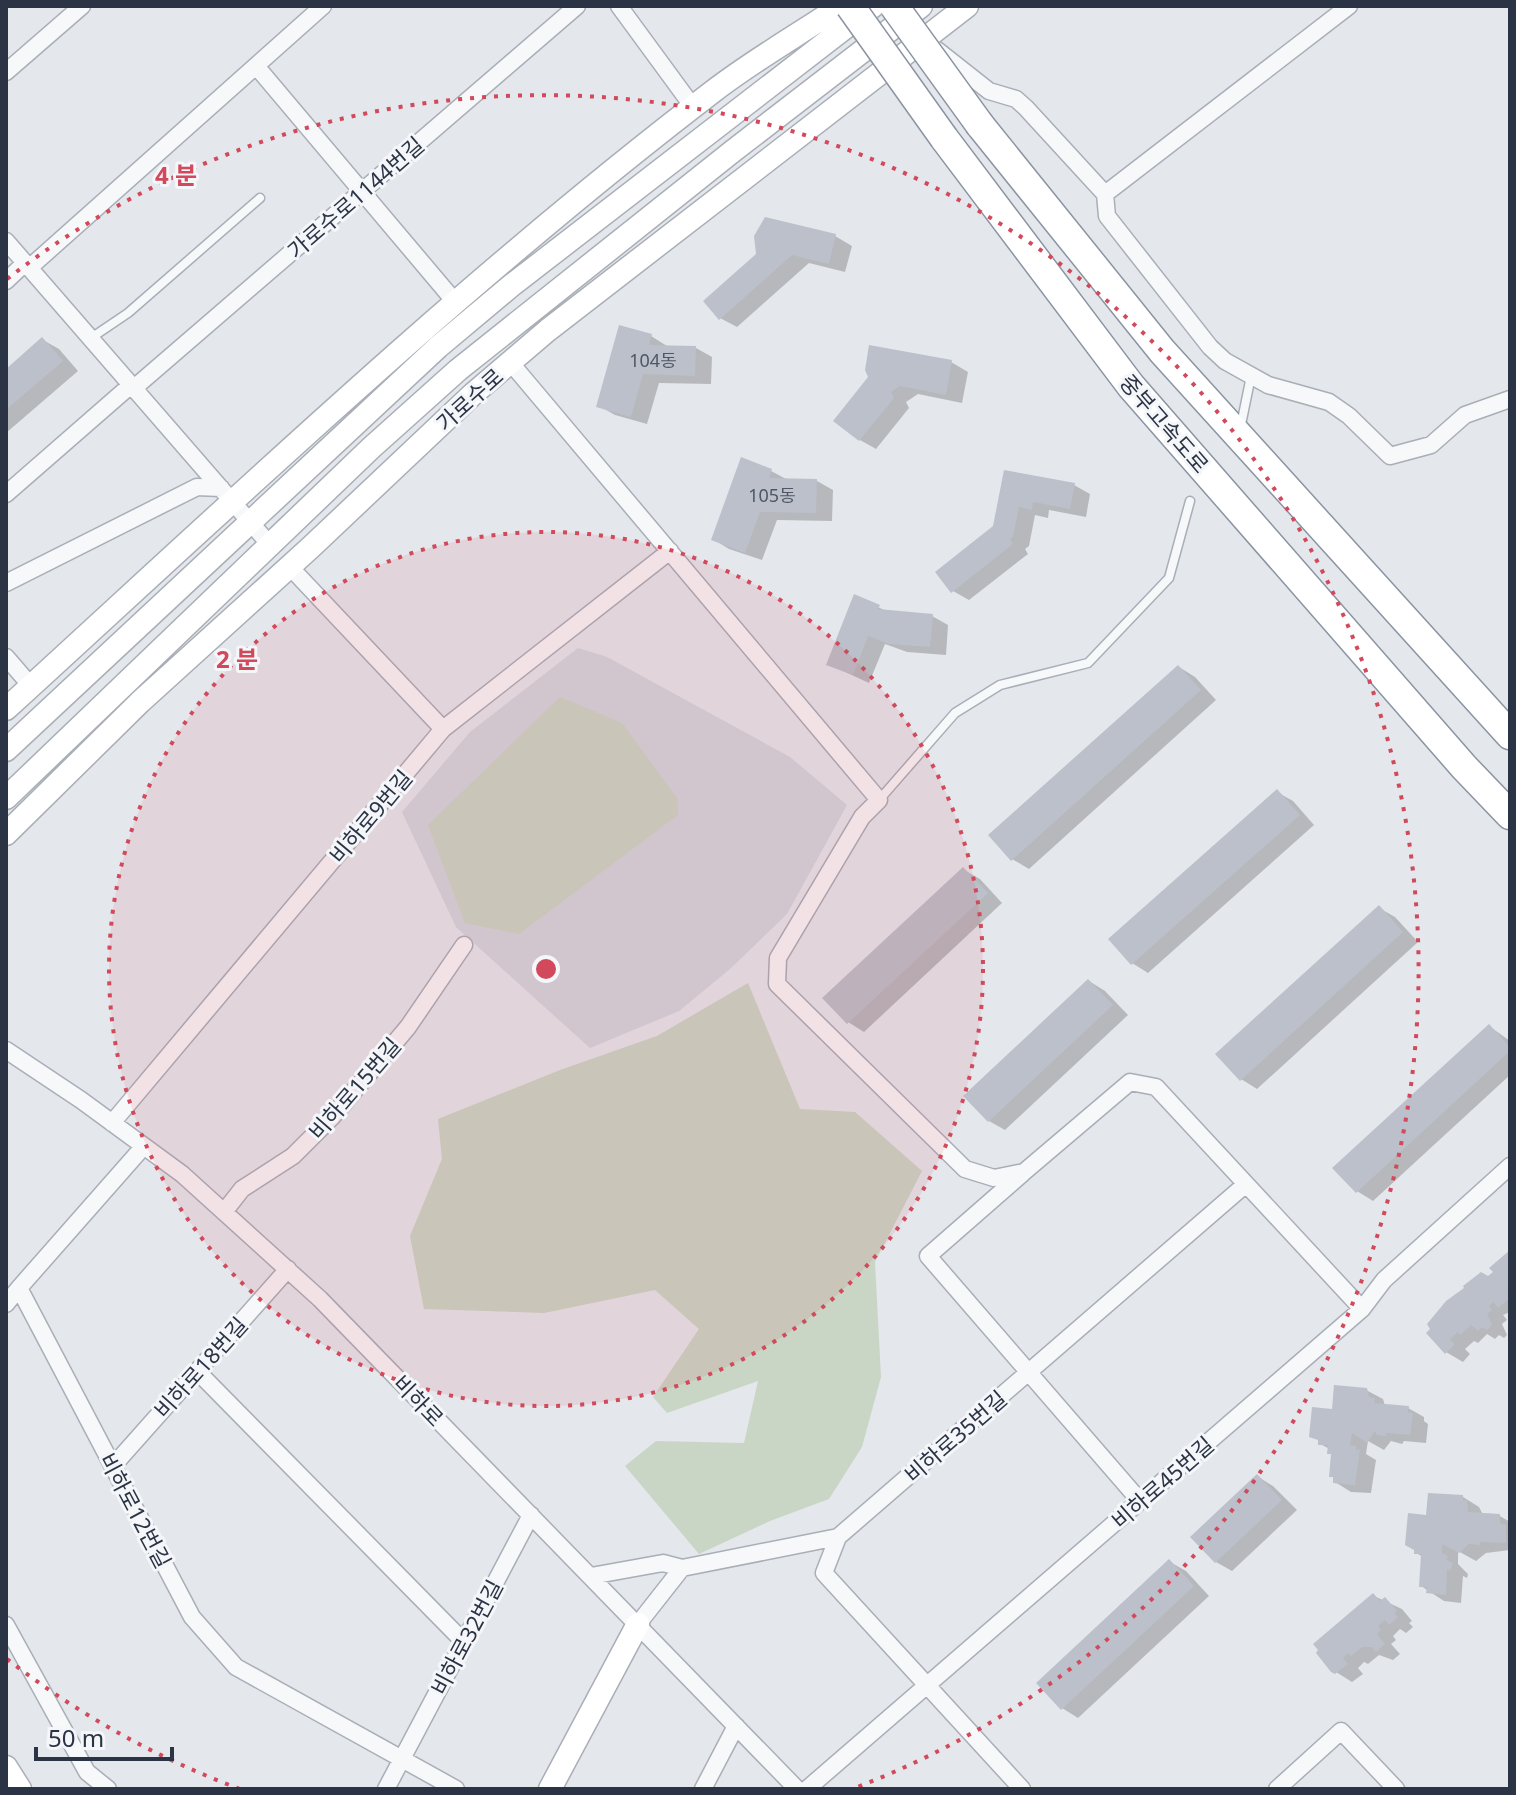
<svg xmlns="http://www.w3.org/2000/svg" width="1516" height="1795" font-family="'Noto Sans','Noto Sans KR',sans-serif">
	<style>
		.built { fill: #d2d6de }
		.green { fill: #c9d6c5 }
		.shadow { fill: #0003 }
		.building { fill: #bbc0ca }
		.lines { fill: none; stroke-linecap: round; stroke-linejoin: round }
		.lane-casing { stroke: #a9aeb7; stroke-width: 11 }
		.street-casing { stroke: #a9aeb7; stroke-width: 19 }
		.secondary-casing { stroke: #a9aeb7; stroke-width: 25 }
		.highway-casing { stroke: #8b94a3; stroke-width: 31 }
		.lane { stroke: #f7f8fa; stroke-width: 8 }
		.street { stroke: #f7f8fa; stroke-width: 16 }
		.secondary { stroke: #fff; stroke-width: 22 }
		.highway { stroke: #fff; stroke-width: 28 }
		.highway-bridge-casing { stroke: #8b94a3; stroke-width: 31; stroke-linecap: butt }
		.highway-bridge { stroke: #fff; stroke-width: 28 }
		.ring { fill: none; stroke: #d1495b; stroke-width: 4; stroke-dasharray: 4 8 }
		.labels { text-anchor: middle; dominant-baseline: central; stroke-width: 6; stroke-linejoin: round; paint-order: stroke }
		.number-label { font-size: 18px; fill: #4f5766 }
		.street-label { font-size: 22px; fill: #2b3445; stroke: #f4f6f9 }
		.centre { fill: #d1495b; stroke: #f4f6f9; stroke-width: 4 }
		.ring-label { font-size: 24px; text-anchor: middle; font-weight: bold; fill: #d1495b; stroke: #f4f6f9; stroke-width: 6; stroke-linejoin: round; paint-order: stroke }
	</style>
	<rect width="100%" height="100%" fill="#e4e7ec"/>
	<path class="built" d="M578,648L607,657L790,757L847,805L787,914L730,969L679,1011L590,1048L456,927L402,812L470,732Z"/>
	<path class="green" d="M560,697L622,723L677,798L678,815L519,934L465,923L428,825Z
		M748,983L800,1109L855,1112L922,1171L875,1262L881,1377L862,1447L829,1499L770,1521L699,1554L625,1466L656,1441L744,1443L758,1381L667,1413L653,1397L699,1329L655,1290L544,1313L424,1309L410,1236L442,1159L438,1119L560,1070L657,1036Z"/>
	<path class="shadow" d="M835,236L852,246L845,272L809,263L737,327L720,318L758,254Z
		M651,336L667,346L696,348L712,357L711,384L659,383L647,424L615,415L599,406Z
		M43,340L59,349L78,371L6,433V372Z
		M951,362L968,372L962,403L918,394L906,402L909,408L876,449L860,440L870,378Z
		M771,471L788,480L817,481L833,490L832,521L777,520L762,560L729,549L713,539Z
		M1005,472L1074,485L1090,494L1086,517L1049,510L1048,518L1035,515L1029,546L1025,549L1028,554L969,600L953,591L995,528Z
		M855,597L889,612L932,616L948,625L946,655L907,652L885,644L869,683L828,664Z
		M1179,667L1195,677L1216,700L1029,869L1012,859Z
		M1277,792L1293,801L1314,825L1148,973L1132,963Z
		M964,870L980,879L1002,903L864,1032L848,1022Z
		M1379,908L1395,917L1418,942L1257,1089L1241,1079Z
		M1089,981L1105,991L1128,1015L1005,1130L989,1121Z
		M1489,1026L1510,1041V1075L1373,1201L1357,1191Z
		M1510,1253V1312L1503,1315L1507,1320L1502,1324L1507,1335L1504,1338L1499,1335L1495,1339L1487,1334L1478,1343L1474,1341L1465,1349L1470,1354L1463,1362L1446,1352L1428,1333L1488,1278Z
		M1366,1390L1383,1399L1385,1406L1408,1408L1424,1417V1421L1428,1424L1426,1443L1404,1441L1402,1444L1391,1441L1384,1450L1368,1441L1366,1454L1376,1460L1371,1493L1351,1492L1335,1482L1333,1454L1330,1449L1320,1444L1334,1411Z
		M1257,1476L1273,1486L1297,1510L1232,1571L1216,1562Z
		M1463,1497L1479,1507L1483,1515L1500,1516L1510,1522V1550L1486,1553L1476,1561L1458,1551V1564L1468,1574L1467,1578L1463,1576L1461,1603L1444,1601L1421,1586L1423,1557L1416,1553L1428,1517Z
		M1170,1562L1186,1571L1209,1596L1078,1718L1062,1708Z
		M1374,1596L1402,1609L1412,1621L1409,1623L1413,1627L1406,1633L1400,1629L1393,1636L1396,1640L1391,1644L1400,1654L1393,1660L1379,1655L1368,1664L1364,1662L1358,1668L1363,1674L1352,1682L1336,1672L1319,1653Z"/>
	<path class="building" d="M765,217L836,234L829,264L792,255L719,320L703,301L756,254L754,236Z
		M619,325L652,334L649,345L696,346L695,376L643,374L631,417L596,407Z
		M42,337L63,361L6,410V369Z
		M869,345L952,360L946,395L900,386L891,392L894,398L859,441L833,421L868,377L865,370Z
		M741,457L772,469L769,478L817,479L816,513L760,512L745,553L711,540Z
		M1004,470L1075,483L1070,509L1033,502L1032,510L1019,507L1013,537L1010,539L1013,544L951,593L935,572L993,526Z
		M854,594L880,605L878,609L933,614L930,647L889,644L868,636L853,675L826,665Z
		M1178,665L1201,690L1011,861L988,835Z
		M1277,789L1300,815L1131,965L1108,939Z
		M963,867L988,893L847,1024L822,998Z
		M1379,905L1403,932L1240,1081L1215,1054Z
		M1088,979L1113,1005L988,1122L963,1096Z
		M1489,1024L1510,1047V1051L1356,1193L1332,1168Z
		M1510,1250V1291L1507,1293L1510,1298L1498,1308L1493,1302L1489,1306L1492,1310L1487,1314L1492,1325L1487,1330L1482,1327L1478,1331L1471,1325L1460,1335L1458,1332L1450,1339L1455,1344L1445,1354L1426,1333L1430,1329L1427,1324L1446,1301L1464,1288L1463,1286L1481,1272L1488,1276L1493,1272L1489,1268Z
		M1334,1385L1367,1388L1369,1397L1375,1398L1374,1403L1409,1406L1408,1412L1413,1413L1410,1435L1387,1433L1385,1436L1377,1435L1375,1431L1367,1443L1352,1433L1350,1445L1356,1446V1450L1360,1449L1355,1485L1333,1483V1477H1329L1331,1454H1327L1328,1445H1318V1440L1309,1437L1312,1407L1332,1409Z
		M1257,1474L1282,1500L1215,1563L1190,1537Z
		M1428,1493L1463,1495V1501L1467,1499L1468,1512L1500,1514V1523L1506,1525V1543L1480,1542V1545L1469,1544L1459,1553L1442,1544V1553L1448,1556L1446,1560L1453,1563L1450,1571L1447,1569L1446,1595L1426,1593L1427,1587H1419L1421,1554H1414V1550L1405,1545L1408,1513L1426,1515Z
		M1169,1559L1194,1586L1061,1710L1036,1683Z
		M1373,1593L1380,1601L1385,1597L1397,1611L1394,1613L1398,1617L1389,1625L1385,1620L1378,1626L1381,1630L1377,1634L1385,1644L1376,1652L1372,1647H1362L1351,1656L1348,1653L1343,1658L1348,1664L1335,1674L1331,1672L1316,1653L1318,1650L1313,1644Z"/>
	<g class="lines">
		<defs>
			<path id="lane" d="M91,338L128,313L260,198
				M1242,420L1251,376
				M879,800L955,713L1000,685L1088,663L1169,578L1190,501"/>
			<path id="street" d="M619,6L693,107
				M937,50L989,91L1016,99L1026,108L1105,194L1107,216L1210,347L1225,361L1268,385L1329,402L1349,416L1390,456L1431,445L1465,415L1510,399
				M256,66L456,303
				M6,72L82,6
				M1105,194L1349,6
				M6,241L270,545
				M29,268L323,6
				M6,281L25,263
				M510,362L879,800L862,817L778,958L777,984L965,1169L994,1178L1024,1172L1130,1082L1156,1087L1362,1309
				M134,388L577,6
				M6,494L131,385
				M290,567L443,729
				M6,583L197,487L221,488
				M6,657L31,686
				M6,1050L81,1100L182,1174L320,1299L797,1789
				M112,1123L443,729L670,551
				M144,1146L19,1288L192,1617L236,1667L456,1789
				M1023,1173L928,1256L1140,1501
				M224,1212L242,1189L293,1156L332,1117L408,1027L464,945
				M6,1304L19,1288
				M197,1371L464,1642
				M113,1466L288,1269
				M838,1537L824,1573L1022,1789
				M591,1576L663,1563L682,1568
				M638,1624L682,1568L838,1537L1246,1184
				M6,1625L87,1772L108,1789
				M386,1789L531,1515
				M703,1789L736,1726
				M807,1789L1362,1309L1384,1280L1510,1166
				M1277,1789L1341,1731L1396,1789"/>
			<path id="secondary" d="M6,709C236,499 463,283 711,93C752,61 798,35 841,6
				M6,750L438,347L512,285L873,6
				M6,798L371,448L458,370L733,151L921,6
				M6,834L140,702L310,548L473,394L548,330L967,6
				M6,1767L20,1789
				M550,1789L638,1624"/>
			<path id="highway" d="M980,125L1162,351L1510,735
				M944,138L1131,386L1464,767L1510,815"/>
		</defs>
		<use href="#lane" class="lane-casing"/>
		<use href="#street" class="street-casing"/>
		<use href="#secondary" class="secondary-casing"/>
		<use href="#highway" class="highway-casing"/>
		<use href="#lane" class="lane"/>
		<use href="#street" class="street"/>
		<use href="#secondary" class="secondary"/>
		<use href="#highway" class="highway"/>
		<defs>
			<path id="highway-bridge" d="M850,6L944,138
				M894,6L980,125"/>
		</defs>
		<use href="#highway-bridge" class="highway-bridge-casing"/>
		<use href="#highway-bridge" class="highway-bridge"/>
	</g>
	<circle cx="546" cy="969" r="437" fill="#d1495b" fill-opacity=".12"/>
	<g class="ring">
		<circle cx="546" cy="969" r="437"/>
		<path d="M240 1789A875 875 0 0 1 7 1659M7 279A875 875 0 1 1 852 1789"/>
	</g>
	<g class="labels">
		<g class="number-label">
			<text x="653" y="360">104동</text>
			<text x="772" y="495">105동</text>
		</g>
		<g class="street-label">
			<text transform="translate(355 197) rotate(-41)">가로수로1144번길</text>
			<text transform="translate(469 399) rotate(-42)">가로수로</text>
			<text transform="translate(1165 423) rotate(49)">중부고속도로</text>
			<text transform="translate(370 816) rotate(-50)">비하로9번길</text>
			<text transform="translate(354 1088) rotate(-49)">비하로15번길</text>
			<text transform="translate(200 1367) rotate(-48)">비하로18번길</text>
			<text transform="translate(419 1400) rotate(46)">비하로</text>
			<text transform="translate(955 1436) rotate(-41)">비하로35번길</text>
			<text transform="translate(1162 1482) rotate(-41)">비하로45번길</text>
			<text transform="translate(136 1510) rotate(62)">비하로12번길</text>
			<text transform="translate(466 1637) rotate(-62)">비하로32번길</text>
		</g>
	</g>
	<circle cx="546" cy="969" r="12" class="centre"/>
	<g class="ring-label">
		<text x="176" y="184">4 분</text>
		<text x="237" y="668">2 분</text>
	</g>
	<rect width="1516" height="1795" fill="none" stroke="#2b3445" stroke-width="16"/>
	<path d="M36 1747v12h136v-12" fill="none" stroke="#2b3445" stroke-width="4"/>
	<text x="48" y="1747" font-size="24" fill="#2b3445" stroke="#f4f6f9" stroke-width="6" paint-order="stroke">50 m</text>
</svg>
